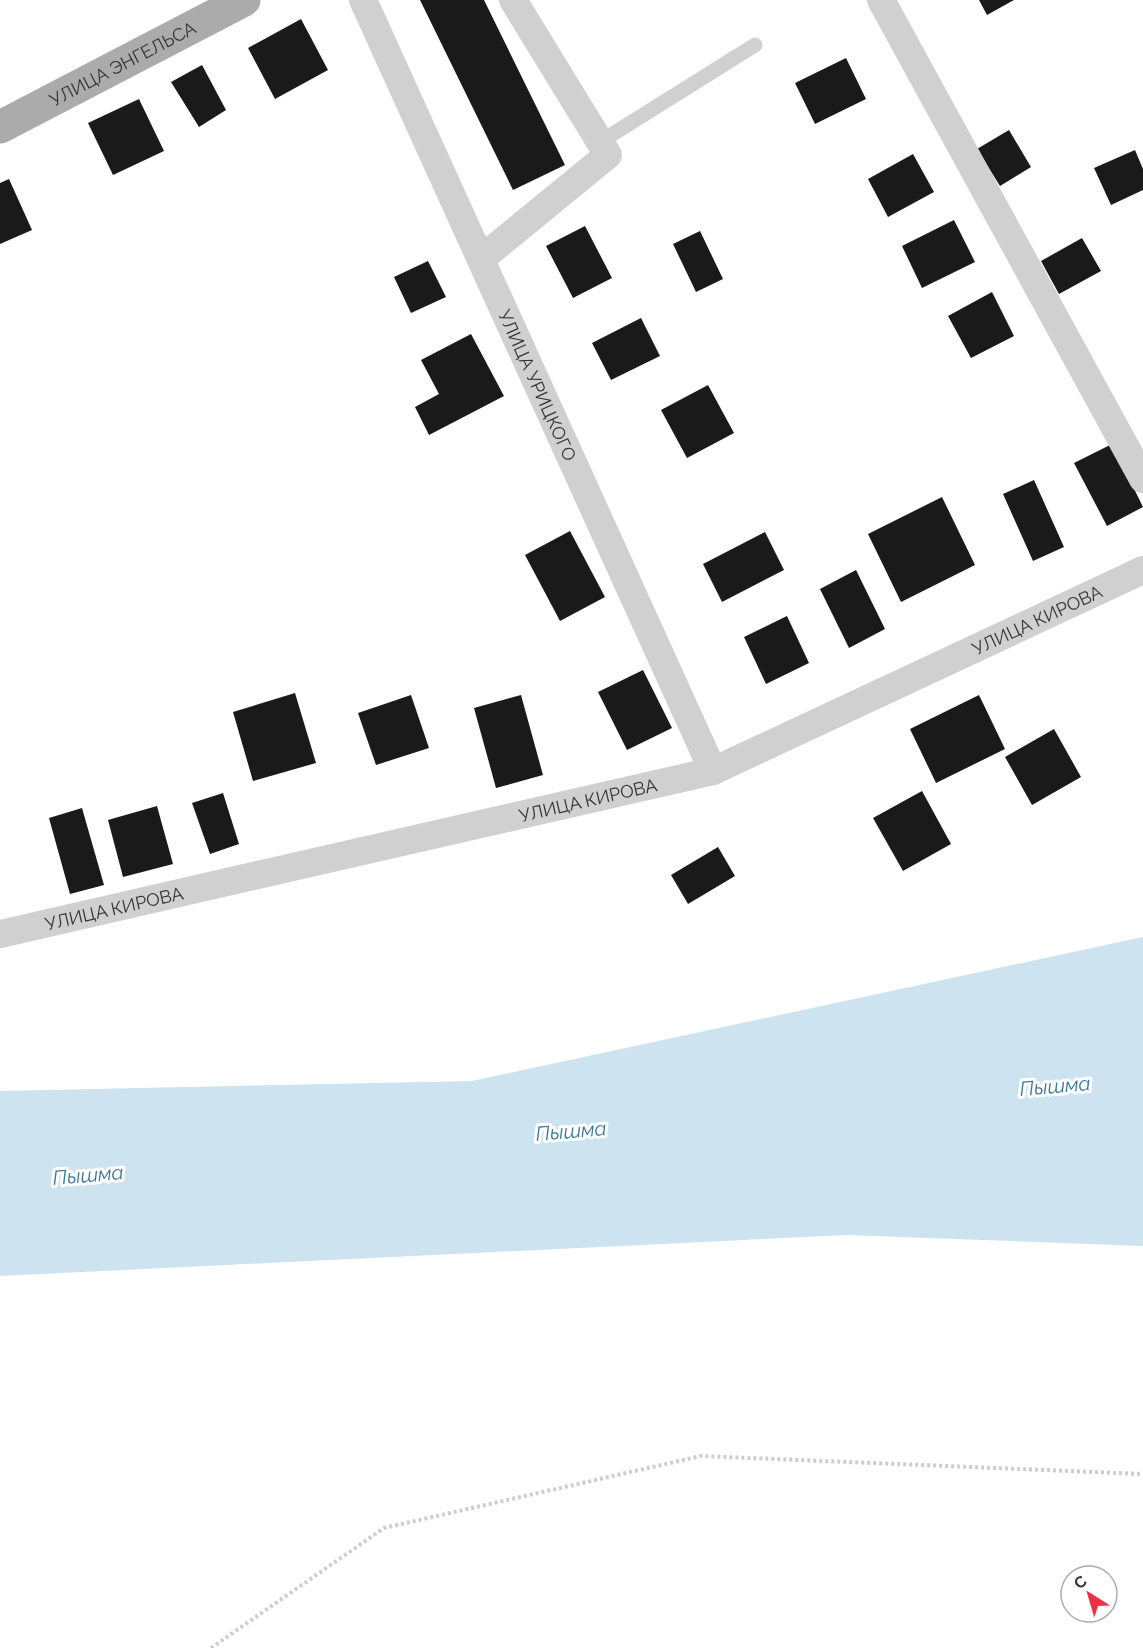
<svg xmlns="http://www.w3.org/2000/svg" width="1143" height="1648" font-family="Raleway,sans-serif">
	<style>
		.water { fill: #cde3ef }
		.building { fill: #1a1a1a }
		.lines { fill: none; stroke-linecap: round; stroke-linejoin: round }
		.path { stroke: #cdcdcd; stroke-width: 4; stroke-dasharray: 3 3; stroke-linecap: butt }
		.service { stroke: #d0d0d0; stroke-width: 15 }
		.minor { stroke: #d0d0d0; stroke-width: 28 }
		.primary { stroke: #ababab; stroke-width: 33 }
		.labels { text-anchor: middle; dominant-baseline: central; stroke-width: 6; stroke-linejoin: round; paint-order: stroke }
		.street-label { font-size: 18px; fill: #333; stroke: #fff }
		.water-label { font-size: 20px; font-style: italic; fill: #3b789a; stroke: #fff }
	</style>
	<rect width="100%" height="100%" fill="#fff"/>
	<path class="water" d="M1143,937V1246L847,1235L0,1276V1091L472,1081Z"/>
	<path class="building" d="M420,0H484L565,165L513,190Z
		M979,0H1014L987,15Z
		M301,19L328,70L275,99L248,48Z
		M846,58L866,99L815,124L795,83Z
		M202,65L226,110L199,127L171,82Z
		M139,99L164,151L113,175L88,123Z
		M1009,130L1031,167L1000,186L977,149Z
		M1135,150L1143,169V190L1111,205L1094,168Z
		M913,154L934,192L888,217L868,179Z
		M9,179L32,230L0,244V183Z
		M954,220L975,262L922,288L902,246Z
		M585,226L612,278L573,298L546,246Z
		M700,231L723,279L696,292L673,244Z
		M1082,238L1101,271L1059,294L1041,261Z
		M428,261L446,297L411,313L394,277Z
		M992,292L1014,336L971,358L948,316Z
		M641,318L660,356L611,380L592,343Z
		M471,334L504,396L429,435L415,407L439,394L421,360Z
		M708,385L734,433L687,458L661,410Z
		M1112,444L1143,507L1107,526L1074,463Z
		M1034,480L1064,547L1033,561L1003,494Z
		M942,497L975,565L901,602L868,534Z
		M570,531L605,597L560,621L525,555Z
		M765,532L784,570L722,602L703,564Z
		M856,570L885,629L849,648L820,589Z
		M787,616L809,663L766,684L744,637Z
		M643,670L672,728L627,750L598,692Z
		M295,693L316,763L253,781L233,712Z
		M411,695L429,748L376,765L358,713Z
		M521,695L543,775L496,788L474,708Z
		M979,695L1005,749L936,783L910,729Z
		M1054,729L1081,777L1032,805L1005,757Z
		M922,791L951,844L903,871L873,818Z
		M223,793L239,844L210,854L192,803Z
		M157,806L173,864L123,877L108,820Z
		M82,808L104,885L70,894L49,818Z
		M718,847L735,876L688,904L671,875Z"/>
	<g class="lines">
		<path class="path" d="M211,1648L384,1528L701,1456L1143,1474"/>
		<path class="service" d="M600,142L755,45"/>
		<g class="minor">
			<path id="s1" d="M363,0L713,771"/>
			<path d="M881,0L1143,479"/>
			<path d="M481,259L608,155L513,0"/>
			<path id="s2" d="M0,934L713,771L1143,570"/>
		</g>
		<path class="primary" id="s3" d="M0,127L244,0"/>
	</g>
	<g class="labels">
		<g class="street-label">
			<text stroke="none"><textPath href="#s3" startOffset="138">УЛИЦА ЭНГЕЛЬСА</textPath></text>
			<text stroke="none"><textPath href="#s1" startOffset="423">УЛИЦА УРИЦКОГО</textPath></text>
			<text stroke="none"><textPath href="#s2" startOffset="1089">УЛИЦА КИРОВА</textPath></text>
			<text stroke="none"><textPath href="#s2" startOffset="603">УЛИЦА КИРОВА</textPath></text>
			<text stroke="none"><textPath href="#s2" startOffset="117">УЛИЦА КИРОВА</textPath></text>
		</g>
		<g class="water-label">
			<text transform="translate(1055 1086) rotate(-5)">Пышма</text>
			<text transform="translate(571 1131) rotate(-5)">Пышма</text>
			<text transform="translate(88 1175) rotate(-5)">Пышма</text>
		</g>
	</g>
	<g transform="translate(1089 1594) rotate(323)"><circle r="28" fill="#ffffff" stroke="#adadad" stroke-width="1.5"/>
	<path d="M0-4.5L10 22L0 15L-10 22Z" fill="#ed3144"/>
	<text y="-9" font-size="16" font-weight="bold" text-anchor="middle" fill="#333333">С</text>
	</g>
</svg>
